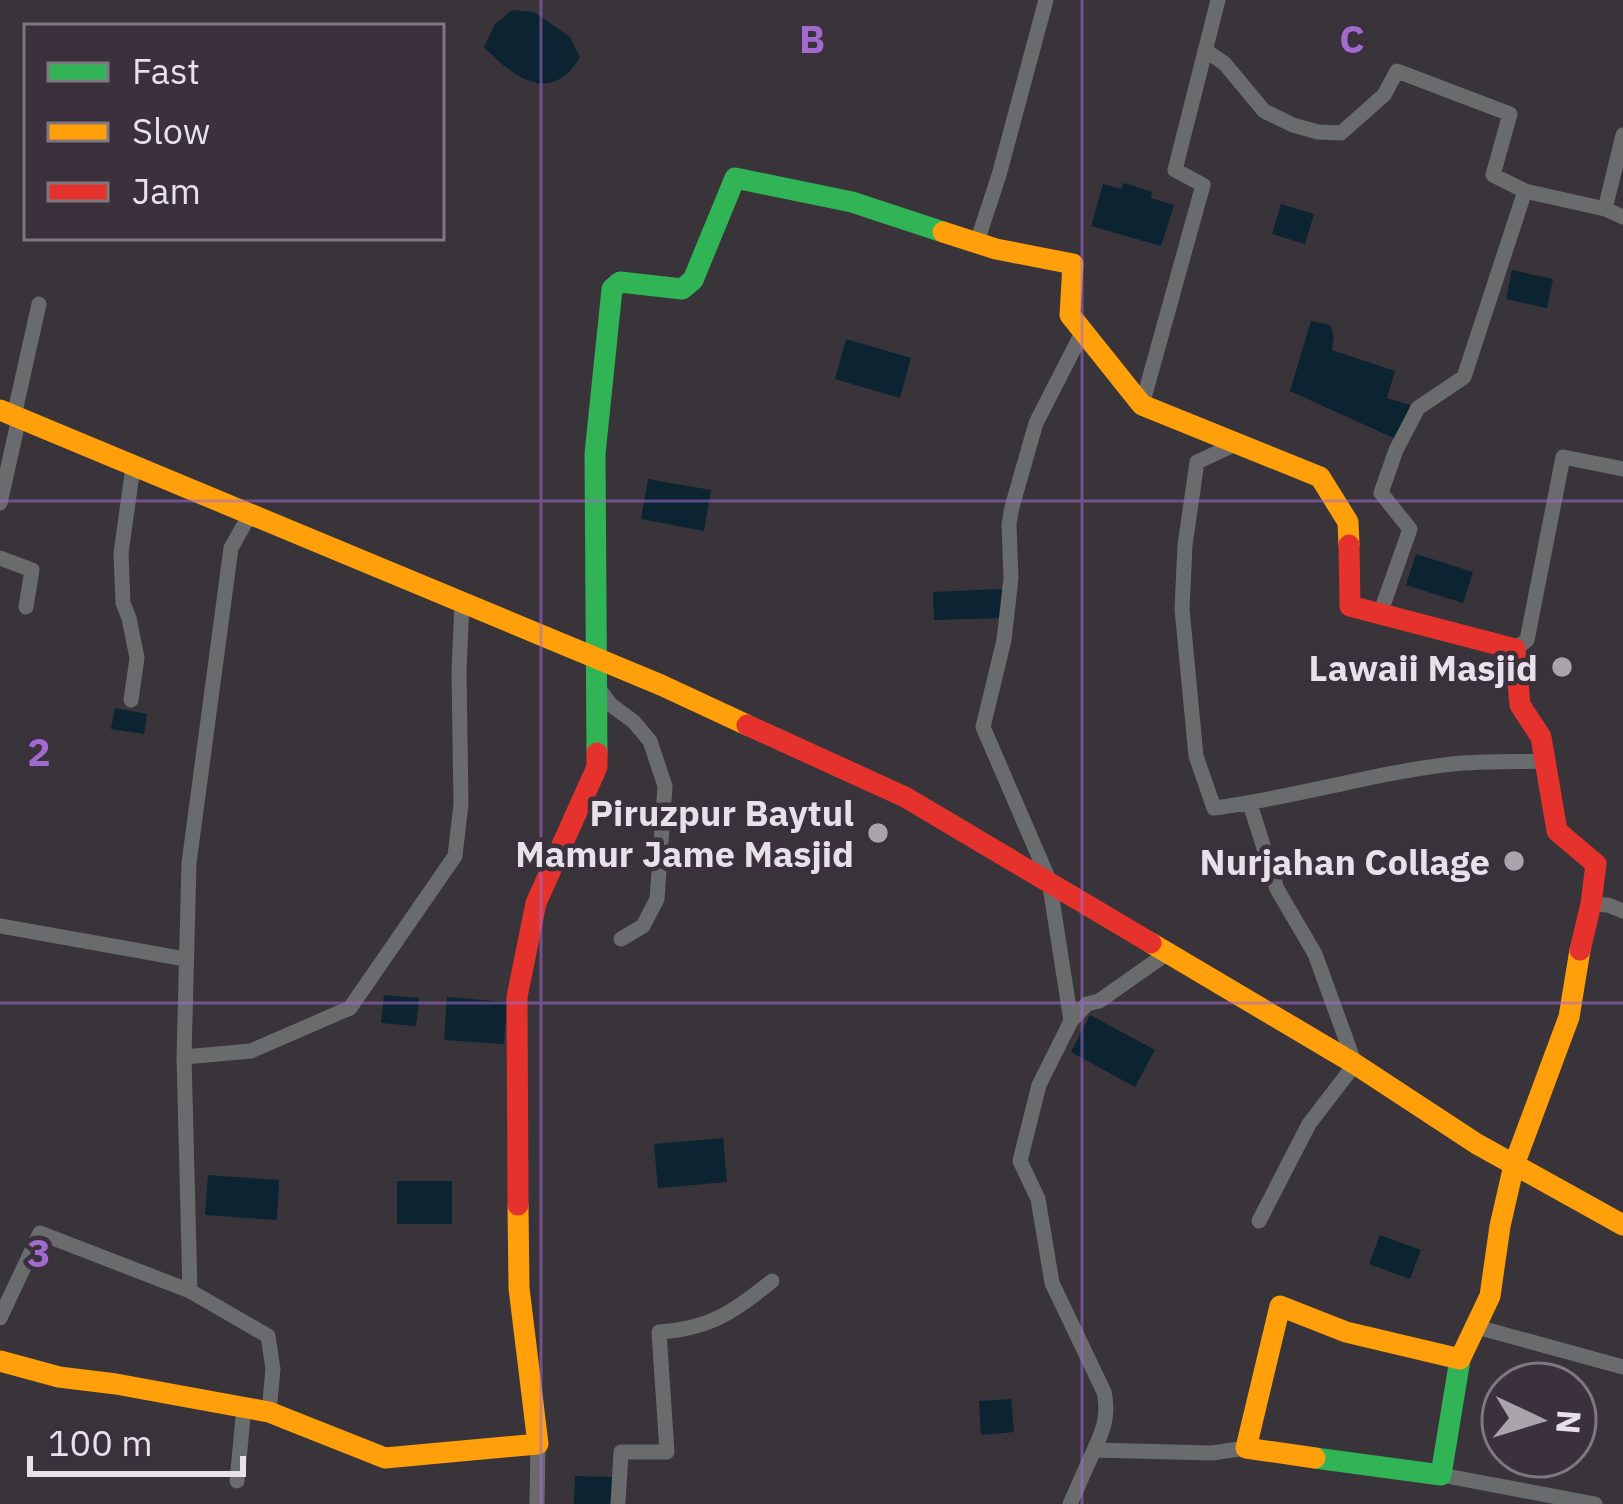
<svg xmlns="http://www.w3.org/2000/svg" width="1623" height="1504" font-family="'IBM Plex Sans',sans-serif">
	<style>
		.water { fill: #0c2331 }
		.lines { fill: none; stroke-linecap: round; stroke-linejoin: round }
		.street { stroke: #6a6b6d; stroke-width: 15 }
		.fast { stroke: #30b455; stroke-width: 21 }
		.slow { stroke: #ff9f0a; stroke-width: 21 }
		.jam { stroke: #e5322d; stroke-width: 21 }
		.grid { fill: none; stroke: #a16bce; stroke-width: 3; stroke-opacity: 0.55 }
		.poi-dot { fill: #aaa4ac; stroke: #3a313d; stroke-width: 4.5 }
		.labels { text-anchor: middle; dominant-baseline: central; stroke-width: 9; stroke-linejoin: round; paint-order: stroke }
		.poi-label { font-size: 36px; font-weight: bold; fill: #e7e1e9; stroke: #3a313d; text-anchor: end }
		.grid-label { font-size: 39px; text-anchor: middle; font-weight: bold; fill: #a16bce; stroke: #3a313d; stroke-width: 9; stroke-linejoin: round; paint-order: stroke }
	</style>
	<rect width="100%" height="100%" fill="#39343a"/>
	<path class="water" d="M512,10L534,12L570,37L580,57C552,106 513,77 484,47L495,24Z
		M1124,183L1152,192L1151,198L1174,205L1161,246L1091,226L1103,184L1121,189Z
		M1281,204L1314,214L1305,244L1272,234Z
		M1512,270L1553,279L1547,308L1506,299Z
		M1311,321L1330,325L1334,337L1332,350L1395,371L1387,398L1410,405L1398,440L1290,391Z
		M846,339L911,358L900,398L835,379Z
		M648,479L711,490L704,531L641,519Z
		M1416,554L1473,572L1463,603L1406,585Z
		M1002,589L1003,618L934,620L933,592Z
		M115,708L147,714L144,734L111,729Z
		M384,995L419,998L416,1026L381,1023Z
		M447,997L507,1002L504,1044L444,1040Z
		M1090,1015L1155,1050L1135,1087L1071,1052Z
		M723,1138L727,1182L658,1188L654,1144Z
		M208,1175L279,1180L277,1220L205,1215Z
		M397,1181H452V1224H397Z
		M1380,1235L1421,1250L1410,1279L1369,1264Z
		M1011,1399L1014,1432L981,1435L979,1401Z
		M575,1476L614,1477L613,1504H574Z"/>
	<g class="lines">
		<path class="street" d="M1205,50L1225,64L1264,111L1293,125L1318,132L1341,133L1384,95L1397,71L1510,114L1493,175L1525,191L1464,377L1418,408L1396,450L1381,493L1410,529L1380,614
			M1525,191L1605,209L1623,217
			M1605,209L1623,135
			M977,242L999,175L1046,0
			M1083,331L1036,423L1012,507L1009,524L1011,578L1004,640L983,727L1049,880L1071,1021L1039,1085L1020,1161L1038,1199L1052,1283L1104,1392C1109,1414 1104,1429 1094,1450L1212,1453L1246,1448
			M1142,405L1203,185L1175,170L1218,0
			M14,416L39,304
			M1238,443L1197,462L1185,545L1182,609L1196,756L1214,808C1294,798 1372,773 1452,764C1483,761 1514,762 1545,761
			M0,503L19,418
			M0,558L32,570L26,607
			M1515,649L1527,640L1563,457L1623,469
			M597,686L610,704L634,722L650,741L665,786L657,899L643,926L621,939
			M131,700L137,658L129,618L123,603L121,553L133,467
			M1250,804L1277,889L1315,954L1355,1064L1309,1124L1259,1221
			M1591,904L1608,905L1623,911
			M0,926L185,959
			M1071,1021L1087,1004L1099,1001L1169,952
			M184,1057L251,1051L350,1008L455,856L461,804L459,672L462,602
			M190,1291L184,1057L189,863L231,548L249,516
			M0,1318L40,1233L190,1291L268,1336L273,1369L269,1412
			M1477,1327L1623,1367
			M1441,1475L1595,1504
			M237,1481L244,1407
			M537,1504L538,1444
			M618,1504L621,1452H667L659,1332C709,1329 734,1312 772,1281
			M1070,1504L1094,1450"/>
		<path class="fast" d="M597,753L595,454L612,289L620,282L682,289L693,280L735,178L852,202L943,232
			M1315,1458L1441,1475L1460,1359"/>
		<path class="slow" d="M943,232L996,249L1073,264L1070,315L1142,405L1320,477L1348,522L1349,545
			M0,410L661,685L747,725
			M1151,943L1355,1064L1477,1144L1623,1225
			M0,1361L59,1377L116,1384L269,1412L385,1458L538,1444L519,1288L518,1205
			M1315,1458L1246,1448L1280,1306L1346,1332L1460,1359L1490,1296L1500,1226L1514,1165L1569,1017L1580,950"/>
		<path class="jam" d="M1349,545L1350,606L1515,649L1520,705L1541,737L1557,831L1596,864L1591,904L1580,950
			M747,725L905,797L1151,943
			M518,1205L517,997L536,903L597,767V753"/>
	</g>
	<path class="grid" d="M541,0V1504M1082,0V1504M0,501H1623M0,1003H1623"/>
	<g class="poi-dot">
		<circle cx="1562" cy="667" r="12"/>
		<circle cx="878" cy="833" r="12"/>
		<circle cx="1514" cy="861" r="12"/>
	</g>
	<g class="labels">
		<g class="poi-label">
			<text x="1538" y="667">Lawaii Masjid</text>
			<text x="854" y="812">Piruzpur Baytul<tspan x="854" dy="41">Mamur Jame Masjid</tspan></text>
			<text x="1490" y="861">Nurjahan Collage</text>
		</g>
	</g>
	<g class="grid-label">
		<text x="812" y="53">B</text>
		<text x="1352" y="53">C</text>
		<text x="39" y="766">2</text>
		<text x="39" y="1267">3</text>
	</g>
	<rect x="24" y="24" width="420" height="216" fill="#3a313d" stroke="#7f7782" stroke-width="3"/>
	<rect x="48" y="63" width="60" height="18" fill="#30b455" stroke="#7f7782" stroke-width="3"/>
	<text x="132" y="84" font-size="36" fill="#e7e1e9">Fast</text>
	<rect x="48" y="123" width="60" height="18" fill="#ff9f0a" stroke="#7f7782" stroke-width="3"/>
	<text x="132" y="144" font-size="36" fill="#e7e1e9">Slow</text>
	<rect x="48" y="183" width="60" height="18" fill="#e5322d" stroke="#7f7782" stroke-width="3"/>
	<text x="132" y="204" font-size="36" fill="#e7e1e9">Jam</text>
	<g transform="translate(1539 1420) rotate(94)"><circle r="57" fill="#3a313d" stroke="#7f7782" stroke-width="3"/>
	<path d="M0-9L21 45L0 30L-21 45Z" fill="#aaa4ac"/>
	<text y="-18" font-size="33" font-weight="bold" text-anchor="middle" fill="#e7e1e9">N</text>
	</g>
	<path d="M30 1456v18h213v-18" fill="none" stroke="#e7e1e9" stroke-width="6"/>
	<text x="48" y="1456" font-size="36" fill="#e7e1e9" stroke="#3a313d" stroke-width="9" paint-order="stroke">100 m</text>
</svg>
